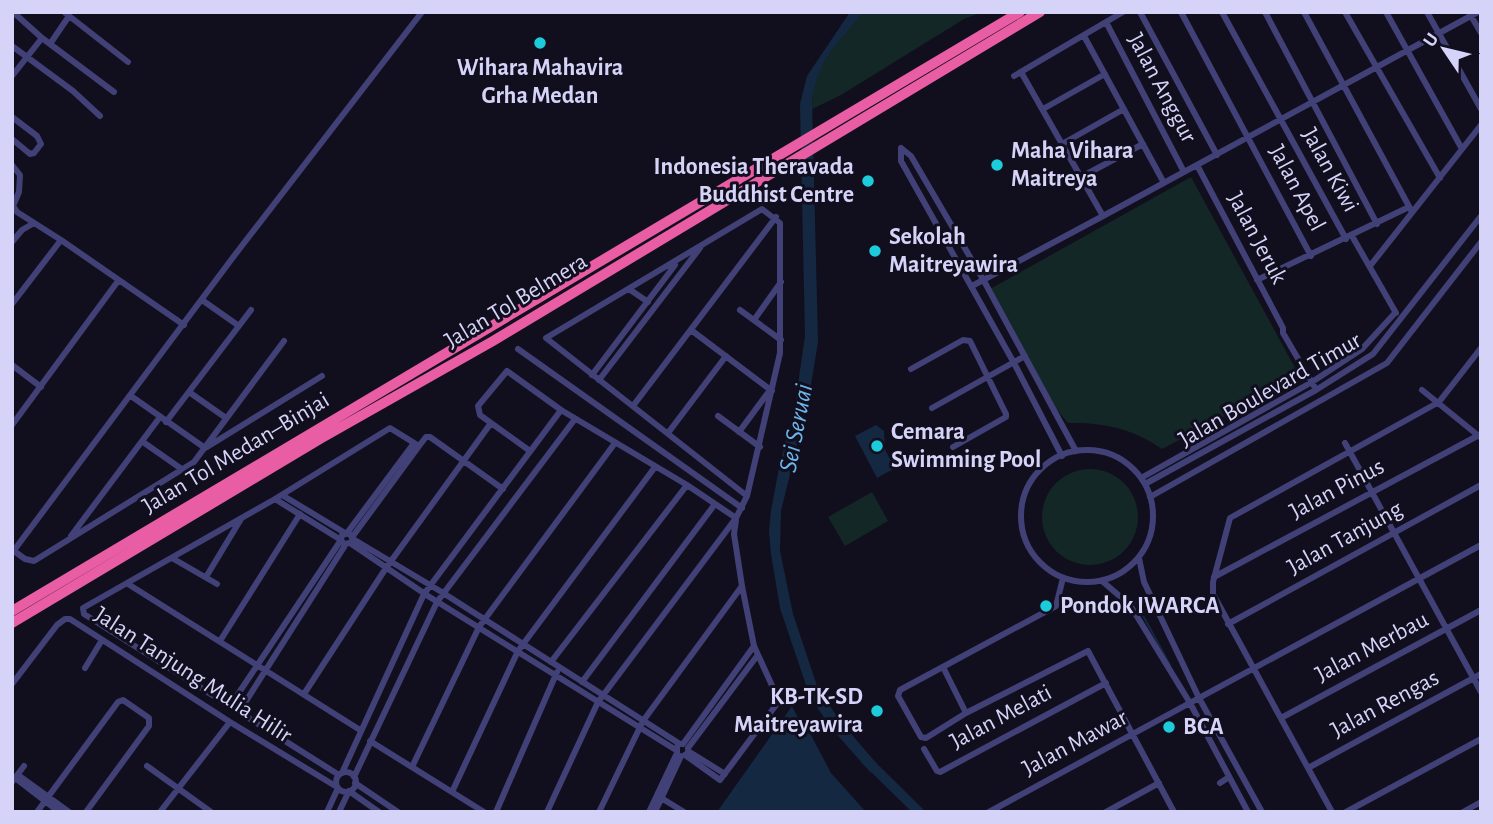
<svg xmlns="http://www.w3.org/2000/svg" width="1493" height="824" font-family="'Alegreya Sans',sans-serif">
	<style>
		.green { fill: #132726 }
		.water { fill: #152842 }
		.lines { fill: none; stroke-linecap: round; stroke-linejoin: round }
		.stream { stroke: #152842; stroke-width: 2 }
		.river { stroke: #152842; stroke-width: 10 }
		.minor { stroke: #414077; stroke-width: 6 }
		.highway { stroke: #e95da4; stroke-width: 10 }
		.poi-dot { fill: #1dccda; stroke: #110f1e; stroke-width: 2.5 }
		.labels { text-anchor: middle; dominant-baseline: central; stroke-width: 6; stroke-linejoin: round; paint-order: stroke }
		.poi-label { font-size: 24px; font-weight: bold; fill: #d6d3f9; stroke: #110f1e; text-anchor: start }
		.street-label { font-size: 24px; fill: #d6d3f9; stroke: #110f1e }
		.water-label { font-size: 26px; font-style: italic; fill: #6eb5eb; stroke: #110f1e }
	</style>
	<rect width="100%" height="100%" fill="#110f1e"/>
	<path class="green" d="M863,12H983L964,19L841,95L812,109C811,64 838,44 863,12Z
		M1191,177L1300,377L1162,449C1134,429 1103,422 1068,423L1054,406L990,289Z
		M1042 517a48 48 0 1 1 96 0a48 48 0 1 1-96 0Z
		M872,492L888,521L845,546L828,517Z"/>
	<path class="water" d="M850,12H863C838,45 819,56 812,100L818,342L809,397L781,511L780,551L793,614L818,689L841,722L877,764L871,773L832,729L810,697L780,608L771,554L769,531L771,511L779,468L795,405L805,336L800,104L807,76Z
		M876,425L884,431L885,450L895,468L877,478L855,436Z
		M792,706L802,726L811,735L831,773L866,812H717Z"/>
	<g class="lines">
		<path class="stream" d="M1135,601L1170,665"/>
		<path class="river" d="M866,760L919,812"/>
		<path class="minor" d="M64,12L128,62
			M1140,12L1217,155
			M1181,12L1311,256
			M1222,12L1346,239
			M1265,12L1377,224
			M1304,12L1412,212
			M1345,12L1440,178
			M1386,12L1462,149
			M1427,12L1481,109
			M1470,14L1481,33
			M1106,22L1184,172
			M1084,36L1164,183
			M42,38L114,92
			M50,44L69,16
			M12,46L73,91L100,116
			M1021,72L1103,216L1478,12
			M12,76L42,38L13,12
			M1014,76L1123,12
			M1043,109L1105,74
			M12,117L37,136L41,144L34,153L30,154L12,139
			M1062,144L1124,109
			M901,148L911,156L984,281L1076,451
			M901,148V161L1014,363L1062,456
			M12,165L20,175L19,192L13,206L17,212L61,240L184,325
			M1197,165L1283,328V333L1314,386
			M1081,177L1143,144
			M1352,236L1396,313
			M12,242L22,230L34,223
			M1370,266L1481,125
			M1257,280L1409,207
			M972,286L1103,216
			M629,289L648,302
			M202,300L239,326
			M12,304L61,240
			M740,310L781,340
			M754,320L781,282
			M691,330L772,391
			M518,349L742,508
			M12,365L41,387
			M911,369L963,340L970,341L1006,414V417L953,447
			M592,375L675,265
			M599,380L700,248
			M1422,390L1480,437
			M189,392L226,418
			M131,396L205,448
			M633,406L776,217
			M932,408L1025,356
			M718,416L760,447
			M166,422L251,310
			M12,425L118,281
			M739,432L770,390
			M668,433L726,356
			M143,442L183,470
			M1345,443L1481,692
			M207,447L322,376
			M1021 516a66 66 0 1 1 132 0a66 66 0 1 1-132 0Z
			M530,451L480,415L478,406L507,371L561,410L687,485L736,518
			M1141,478L1312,382L1362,349L1395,313
			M1145,484L1316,390L1373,354L1481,216
			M282,495L345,533
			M1150,497L1387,363L1481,242
			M347,533L414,443
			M71,536L160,417
			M353,536L419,446
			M353,539L440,591L680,744
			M350,543L428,596L676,750
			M14,551L25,559L34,561L194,462L284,341
			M12,553L234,256L422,12
			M172,558L217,584
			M1139,558L1144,582L1199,698L1262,812
			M206,577L241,519
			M1214,577L1481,434
			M1063,578L1056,606L900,690L898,696L921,737L926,738L966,713L1088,651L1174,812
			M1102,581L1130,605L1190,703L1248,812
			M128,584L360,730
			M1228,624L1481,485
			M220,641L300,514
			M551,662L687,485
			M943,667L966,713
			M85,668L102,640
			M582,682L715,504
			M12,684L57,625L65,619H70L230,722L337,787
			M304,694L386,568L491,423
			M230,706L341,540L342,535L349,533L353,539L350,543L344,544L341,540L275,499
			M239,712L346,544
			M1281,718L1481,610
			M370,741L484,812
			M683,744L754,646
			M688,748L757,656
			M924,749L937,771L940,772L1106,683
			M688,751L725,774
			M685,755L720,780L779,701L754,646L742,586L734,534L736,520
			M147,766L211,812
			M412,767L479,627L615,443
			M1308,768L1481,674
			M336 782a10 10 0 1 1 20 0a10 10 0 1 1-20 0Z
			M342,773L424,594L561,410
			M18,775L69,812
			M339,775L84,614L83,608L275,499L390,428L419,446L426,437H430L503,489
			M354,777L437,602L575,419
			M15,778L59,812
			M12,782L24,766
			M355,783L398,812
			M1220,783L1229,777
			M349,791L379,812
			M452,792L518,651L655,467
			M658,796L684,812
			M37,812L118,702L123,700L149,718V726L86,812
			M160,812L230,722
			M327,812L338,788
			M339,812L348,793
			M496,812L557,672
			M547,812L598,702L736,518L747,496L780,353V223L762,209L546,338L747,496
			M599,812L643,721L742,586
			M649,812L677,753V747
			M655,812L681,756
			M989,812L1481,545
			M1106,812L1159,783
			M1332,812L1213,594V582L1230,518L1439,402L1481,348
			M1346,812L1481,739
			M1463,812L1481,802"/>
		<path class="highway" d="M12,611L1020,12
			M12,623L320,439L493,341L1040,12"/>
	</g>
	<g class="poi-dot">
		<circle cx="540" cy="43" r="7"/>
		<circle cx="997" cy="165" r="7"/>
		<circle cx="868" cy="181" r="7"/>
		<circle cx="875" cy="251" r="7"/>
		<circle cx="877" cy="446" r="7"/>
		<circle cx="1046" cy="606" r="7"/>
		<circle cx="877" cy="711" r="7"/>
		<circle cx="1169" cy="727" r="7"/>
	</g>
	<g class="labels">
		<g class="poi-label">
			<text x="540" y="68" text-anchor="middle">Wihara Mahavira<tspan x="540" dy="28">Grha Medan</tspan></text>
			<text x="1011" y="151">Maha Vihara<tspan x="1011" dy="28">Maitreya</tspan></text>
			<text x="854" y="167" text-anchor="end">Indonesia Theravada<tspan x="854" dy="28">Buddhist Centre</tspan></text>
			<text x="889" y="237">Sekolah<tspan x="889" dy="28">Maitreyawira</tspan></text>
			<text x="891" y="432">Cemara<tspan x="891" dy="28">Swimming Pool</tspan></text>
			<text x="1060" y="606">Pondok IWARCA</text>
			<text x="863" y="697" text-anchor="end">KB-TK-SD<tspan x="863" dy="28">Maitreyawira</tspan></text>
			<text x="1183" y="727">BCA</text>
		</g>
		<g class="street-label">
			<text transform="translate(1162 88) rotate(62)">Jalan Anggur</text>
			<text transform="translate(1330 170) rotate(61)">Jalan Kiwi</text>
			<text transform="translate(1297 188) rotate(62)">Jalan Apel</text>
			<text transform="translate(1257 238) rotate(62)">Jalan Jeruk</text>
			<text transform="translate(516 301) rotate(-31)">Jalan Tol Belmera</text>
			<text transform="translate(1270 390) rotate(-30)">Jalan Boulevard Timur</text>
			<text transform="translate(236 453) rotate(-31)">Jalan Tol Medan–Binjai</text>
			<text transform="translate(1337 489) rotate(-28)">Jalan Pinus</text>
			<text transform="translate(1345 538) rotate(-29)">Jalan Tanjung</text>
			<text transform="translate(1372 647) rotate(-28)">Jalan Merbau</text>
			<text transform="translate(193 675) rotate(33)">Jalan Tanjung Mulia Hilir</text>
			<text transform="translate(1385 704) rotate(-28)">Jalan Rengas</text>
			<text transform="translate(1001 717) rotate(-28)">Jalan Melati</text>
			<text transform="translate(1075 743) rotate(-28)">Jalan Mawar</text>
		</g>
		<g class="water-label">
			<text transform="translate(796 428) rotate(-79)">Sei Seruai</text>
		</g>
	</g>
	<rect width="1493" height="824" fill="none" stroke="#d6d3f9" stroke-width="28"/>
	<g transform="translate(1444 49) rotate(305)" stroke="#110f1e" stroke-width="5" paint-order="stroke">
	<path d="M0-5L12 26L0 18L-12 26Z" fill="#d6d3f9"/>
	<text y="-10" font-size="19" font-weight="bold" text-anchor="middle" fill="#d6d3f9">U</text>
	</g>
</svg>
